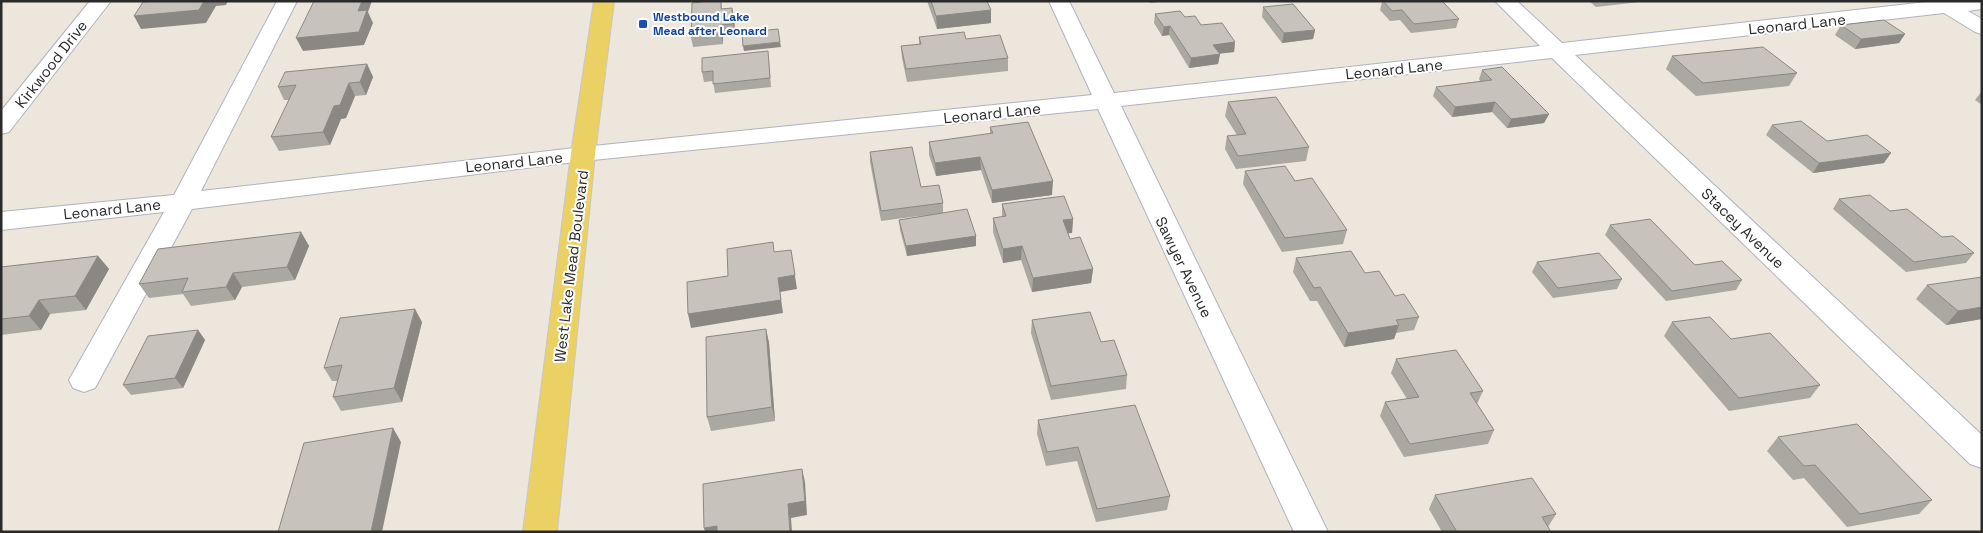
<svg xmlns="http://www.w3.org/2000/svg" width="1983" height="533" font-family="'Space Grotesk',sans-serif">
	<style>
		.lines { fill: none; stroke-linecap: round; stroke-linejoin: round }
		.minor-casing { stroke: #b0b2bd; stroke-width: 2 }
		.major-casing { stroke: #c8c8c8; stroke-width: 2 }
		.minor { fill: #fff; fill-rule: evenodd }
		.major { fill: #ebd063; fill-rule: evenodd }
		.wall { fill: #aba8a2 }
		.shaded-wall { fill: #8b8884 }
		.building { fill: #c7c3bc; stroke: #8b8884 }
		.transit-dot { fill: #1a4fb4; stroke: #fff; stroke-width: 2 }
		.labels { text-anchor: middle; dominant-baseline: central; stroke-width: 4; stroke-linejoin: round; paint-order: stroke }
		.far-transit-label { font-size: 12px; font-weight: bold; fill: #164399; stroke: #fff; text-anchor: start }
		.street-label { font-size: 15px; fill: #2a2a2a; stroke: #fff }
	</style>
	<rect width="100%" height="100%" fill="#ece6dd"/>
	<g class="lines">
		<defs>
			<path id="minor" d="M90,1H111L9,132L1,134V111Z
				M277,1H297L201,191L583,147L1092,95L1049,1H1069L1114,93L1540,46L1495,1H1517L1562,43L1935,1H1982V9L1968,11L1982,19V34L1975,32L1944,13L1575,55L1982,435V468L1970,464L1552,58L1121,106L1328,532H1294L1098,109L583,161L192,209L95,388L84,392L73,388L69,380L164,212L1,230V212L174,195Z"/>
			<path id="major" d="M594,1H614L595,154L557,532H523L571,154Z"/>
		</defs>
		<use href="#minor" class="minor-casing"/>
		<use href="#major" class="major-casing"/>
		<use href="#minor" class="minor"/>
		<use href="#major" class="major"/>
	</g>
	<path class="wall" d="M721,1L722,9L732,8L734,17L735,33L723,34V44L693,47L691,37Z
		M927,1H987L991,23L937,29Z
		M1149,1H1167L1150,3Z
		M1381,1H1442L1459,19L1456,28L1411,33L1400,20L1390,21L1380,10L1382,2Z
		M1589,1H1648L1596,7Z
		M1263,7L1315,30L1313,39L1282,43L1262,17Z
		M1155,14L1185,17L1235,42L1234,52L1219,54H1220L1218,64L1189,68L1169,35L1162,36L1154,23Z
		M1841,25L1905,34L1899,43L1855,49L1835,35Z
		M919,37L966,39L1008,58V71L907,82L902,58L901,46L919,44Z
		M1672,56L1797,73L1789,86L1696,96L1666,69Z
		M769,60L771,87L715,93L713,81L704,82L702,72Z
		M367,64L373,77L366,95L355,96L346,118L341,119L330,145L279,151L271,137L289,100H284L278,87Z
		M1482,70L1549,114L1544,123L1507,128L1492,112L1452,117L1433,96L1436,87L1480,81L1479,79Z
		M1982,91V105L1975,100Z
		M1228,102L1309,147L1306,161L1236,169L1225,149L1227,136L1237,135L1225,116Z
		M1772,125L1884,163L1813,173L1766,135Z
		M990,127L1052,195L992,203L981,170L936,176L929,155V142L990,134Z
		M870,152L921,187L943,203V213L976,236V246L907,256L900,230L899,220L927,215L881,221L870,162Z
		M1245,171L1295,181L1347,230L1343,244L1282,252L1243,184Z
		M1839,199L1890,211L1974,253L1966,263L1906,272L1833,209Z
		M1002,204L1073,219L1072,233H1068L1070,239L1093,269L1091,283L1032,292L1021,260L1003,263L993,232V218L1002,217Z
		M1610,225L1695,265L1742,280L1736,290L1666,301L1605,235Z
		M301,232L309,246L295,280L242,287L235,300L191,306L183,294L149,298L139,284Z
		M98,256L109,269L86,310L50,314L41,330L1,335V267Z
		M1296,258L1365,273L1395,296L1419,317L1414,330L1396,333L1394,339L1344,347L1317,301H1310L1293,272Z
		M1537,262L1622,279L1617,289L1553,298L1532,272Z
		M1927,285L1982,319L1946,325L1916,299Z
		M1032,320L1101,342L1127,375L1126,389L1051,400L1031,333Z
		M422,322L402,402L341,411L333,397L338,381H332L324,368Z
		M1672,322L1731,339L1820,385L1810,398L1729,411L1664,336Z
		M766,329L769,343L775,421L711,431L707,417Z
		M198,330L205,340L183,388L131,395L123,385Z
		M1396,359L1483,391L1477,404L1494,430L1488,444L1404,457L1380,416L1385,402L1407,399L1391,373Z
		M1038,420L1170,496L1167,510L1096,522L1077,461L1046,466L1037,434Z
		M1778,437L1932,500L1919,514L1847,527L1804,478L1793,480L1767,451Z
		M1435,495L1556,514L1548,527L1551,532H1442L1429,509Z"/>
	<path class="shaded-wall" d="M204,1H228L226,5L216,6L206,23L141,29L134,16Z
		M362,1H372L368,12L373,23L364,45L303,51L296,38L358,11Z
		M732,8L734,17L735,33L733,24Z
		M991,10V23L937,29L936,16Z
		M721,25L723,34V44L721,34Z
		M1170,26L1169,35L1162,36L1164,27Z
		M1315,30L1313,39L1282,43L1284,33Z
		M1905,34L1899,43L1855,49L1861,39Z
		M780,42L781,47L744,51L743,46Z
		M1235,42L1234,52L1212,54L1213,45Z
		M1220,54L1218,64L1189,68L1191,58Z
		M367,64L373,77L366,95L360,82Z
		M349,83L355,96L346,118L341,119L330,145L323,132L334,106Z
		M1495,102L1492,112L1452,117L1455,107Z
		M1549,114L1544,123L1507,128L1511,119Z
		M1891,153L1884,163L1813,173L1819,163Z
		M980,157L981,170L936,176L935,163Z
		M1053,181L1052,195L992,203V190Z
		M1073,219L1072,233L1062,234L1063,220Z
		M301,232L309,246L295,280L287,267Z
		M976,236V246L907,256L906,246Z
		M1022,246L1021,260L1003,263V249Z
		M791,250L797,289L780,292L783,313L691,328L688,314L778,278Z
		M98,256L109,269L86,310L75,296Z
		M1093,269L1091,283L1032,292L1033,278Z
		M233,273L242,287L235,300L226,287Z
		M39,300L50,314L41,330L29,316Z
		M1982,307V319L1946,325L1958,311Z
		M415,309L422,322L402,402L394,388Z
		M1399,325L1394,339L1344,347L1348,333Z
		M766,329L769,343L775,421L772,407Z
		M198,330L205,340L183,388L175,378Z
		M393,428L401,442L382,532H371Z
		M802,469L805,482L807,515L791,518L792,532H790L788,504Z
		M717,526L719,532H705L704,528Z"/>
	<path class="building" d="M153,1H204L199,10L134,16L143,2Z
		M314,1H362L358,11L367,10L359,32L296,38Z
		M709,1H721V9L732,8L733,24L721,25V34L691,37L692,3Z
		M931,1H987L991,10L936,16Z
		M1383,1H1442L1459,19L1414,24L1402,10L1392,11Z
		M1293,4L1315,30L1284,33L1263,7Z
		M1180,11L1185,17L1195,16L1201,25L1222,23L1235,42L1213,45L1220,54L1191,58L1170,26L1164,27L1155,14Z
		M1884,20L1905,34L1861,39L1841,25Z
		M778,29L780,42L743,46L742,33Z
		M964,32L966,39L1000,35L1008,58L906,69L901,46L921,44L919,37Z
		M1763,47L1797,73L1703,83L1672,56Z
		M768,51L770,78L713,84V71L702,72V58Z
		M367,64L360,82L349,83L340,105L334,106L323,132L271,137L296,85L278,87L285,72Z
		M1502,67L1549,114L1511,119L1495,102L1455,107L1436,87L1492,80L1482,70Z
		M1276,97L1309,147L1238,156L1227,136L1246,134L1228,102Z
		M1801,121L1827,141L1867,135L1891,153L1819,163L1772,125Z
		M1028,122L1053,181L992,190L980,157L935,163L929,142L993,133L990,127Z
		M912,147L921,187L939,185L943,203L881,211L870,152Z
		M1285,166L1295,181L1312,178L1347,230L1285,238L1245,171Z
		M1870,195L1890,211L1907,209L1942,237L1953,236L1974,253L1914,262L1839,199Z
		M1064,196L1073,219L1063,220L1070,239L1080,237L1093,269L1033,278L1022,246L1003,249L993,218L1006,216L1002,204Z
		M967,209L976,236L906,246L899,220Z
		M1650,219L1695,265L1722,261L1742,280L1672,291L1610,225Z
		M301,232L287,267L233,273L226,287L182,292L188,278L139,284L158,249Z
		M773,242L774,252L791,250L795,275L778,278L781,300L688,314L687,282L728,276L727,249Z
		M1351,251L1365,273L1379,271L1395,296L1404,294L1419,317L1396,320L1399,325L1348,333L1320,287L1314,288L1296,258Z
		M1599,253L1622,279L1558,288L1537,262Z
		M98,256L75,296L39,300L29,316L1,319V267Z
		M1982,277V307L1958,311L1927,285Z
		M415,309L394,388L333,397L342,365L324,368L340,318Z
		M1090,312L1101,342L1114,340L1127,375L1051,386L1032,320Z
		M1710,317L1731,339L1770,333L1820,385L1739,398L1672,322Z
		M766,329L772,407L707,417L706,337Z
		M198,330L175,378L123,385L148,336Z
		M1456,350L1483,391L1470,393L1494,430L1410,444L1385,402L1419,397L1396,359Z
		M1135,405L1170,496L1097,509L1078,447L1047,452L1038,420Z
		M1857,424L1932,500L1860,514L1815,465L1804,466L1778,437Z
		M393,428L371,532H278L304,443Z
		M802,469L805,501L788,504L790,532H717V526L704,528L703,484Z
		M1532,478L1556,514L1542,517L1551,532H1457L1435,495Z"/>
	<rect class="transit-dot" x="638" y="19" width="10" height="10" rx="2.5"/>
	<g class="labels">
		<g class="far-transit-label">
			<text x="653" y="17">Westbound Lake<tspan x="653" dy="14">Mead after Leonard</tspan></text>
		</g>
		<g class="street-label">
			<text transform="translate(1797 24) rotate(-6)">Leonard Lane</text>
			<text transform="translate(51 64) rotate(-52)">Kirkwood Drive</text>
			<text transform="translate(1394 69) rotate(-6)">Leonard Lane</text>
			<text transform="translate(992 113) rotate(-6)">Leonard Lane</text>
			<text transform="translate(514 162) rotate(-6)">Leonard Lane</text>
			<text transform="translate(112 209) rotate(-6)">Leonard Lane</text>
			<text transform="translate(1743 228) rotate(44)">Stacey Avenue</text>
			<text transform="translate(571 266) rotate(-83)">West Lake Mead Boulevard</text>
			<text transform="translate(1184 267) rotate(64)">Sawyer Avenue</text>
		</g>
	</g>
	<rect width="1983" height="533" fill="none" stroke="#2a2a2a" stroke-width="5"/>
</svg>
